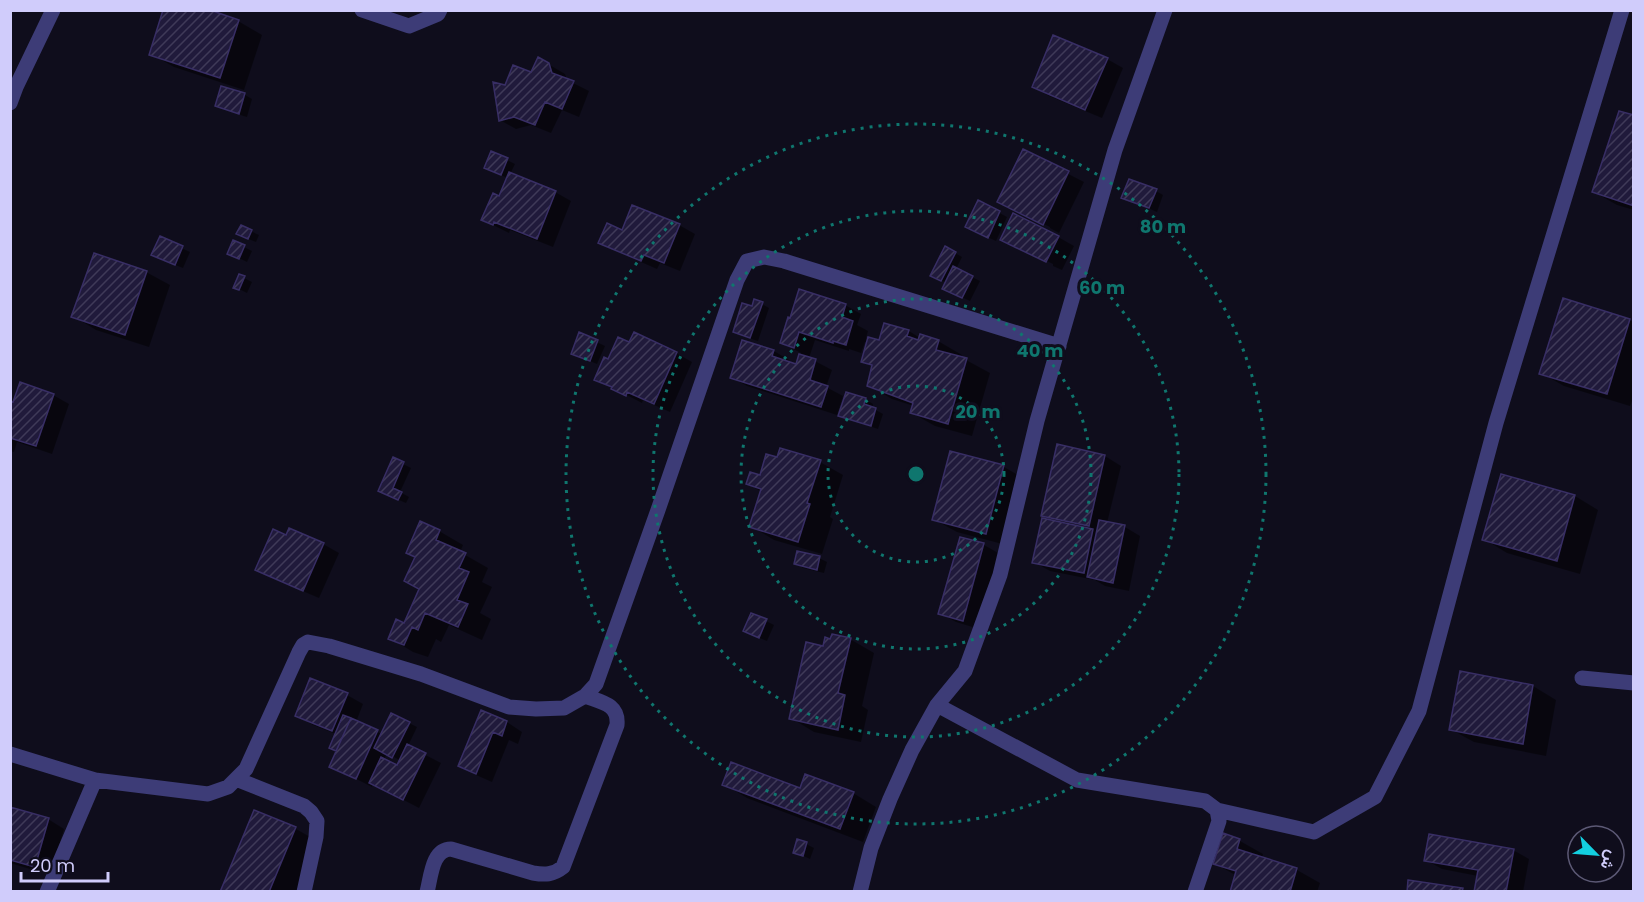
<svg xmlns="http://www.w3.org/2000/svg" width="1644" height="902" font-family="Poppins,Vazirmatn,sans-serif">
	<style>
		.shadow { fill: #0007; fill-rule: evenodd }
		.building { fill: url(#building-hatch); stroke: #382e65; stroke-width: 1.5 }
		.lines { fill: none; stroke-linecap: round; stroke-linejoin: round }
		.lane { stroke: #3d3c77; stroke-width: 15 }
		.street { stroke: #3d3c77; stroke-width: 15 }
		.ring { fill: none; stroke: #0f766e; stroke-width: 3; stroke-dasharray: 3 6 }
		.centre { fill: #0f766e; stroke: #0f0d1c; stroke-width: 3 }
		.ring-label { font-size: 18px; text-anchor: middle; font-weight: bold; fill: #0f766e; stroke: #0f0d1c; stroke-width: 6; stroke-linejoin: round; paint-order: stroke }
	</style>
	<defs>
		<pattern id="building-hatch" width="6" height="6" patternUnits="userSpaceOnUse" patternTransform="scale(1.5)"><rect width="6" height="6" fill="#201a3b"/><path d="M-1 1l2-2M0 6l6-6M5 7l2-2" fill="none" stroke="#3f3a58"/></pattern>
	</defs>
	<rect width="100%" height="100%" fill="#0f0d1c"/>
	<path class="shadow" d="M238,21L262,35L244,90L174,67L151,54Z
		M1107,59L1123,68L1102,118L1049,96L1033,87Z
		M548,64L565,74L567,80L589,91L579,117L562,110L551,133L531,125L516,129L500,120L506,87Z
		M222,88L245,95L252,99L247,117L224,110L217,106Z
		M1634,117V210L1617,205L1594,192Z
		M1023,151L1084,182L1059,233L1050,228V227L1013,209V210L999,202Z
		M507,160L515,164L510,174L555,192L571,201L553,247L510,230L509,233L483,220L500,198L508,178L493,172Z
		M1156,191L1163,195L1157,212L1123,197Z
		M979,202L1007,217L996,241L974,231Z
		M679,225L695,234L680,271L660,263L657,269L616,251L600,242L623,232Z
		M242,227L259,235L256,242L246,238Z
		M1058,237L1074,246L1062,270L1053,266V264L1016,246V248L1002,239Z
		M160,238L190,252L183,268L160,259Z
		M234,242L252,251L247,262L237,257Z
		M955,253L962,257L956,269L980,281L970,301L951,292L947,283L940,280Z
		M146,272L170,285L149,347L96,330L73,316Z
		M240,276L252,282L247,293L235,287Z
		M762,304L769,308L758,341L742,336L734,332Z
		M845,305L861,314L857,325L868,331L866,338L881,342L885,325L909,331L920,338L938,341L962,355L961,358L966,360L990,373L972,436L935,426L912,413L914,406L892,399L868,385L873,367L863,361L868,343L865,342L861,353L849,349V351L815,340L809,358L832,370L826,387L843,396L837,415L747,386L731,377L743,342L774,351L789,360V363L797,365L801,353L782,343L789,319Z
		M1630,320L1634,322V396L1630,406L1564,386L1541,373Z
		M580,334L605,346L597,364L580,357Z
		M630,344L676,353L692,362L670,412L643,400L642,403L596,379Z
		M53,395L69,404L52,454L17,442L14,452L10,451V403Z
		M865,399L873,404L872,408L883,414L878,429L848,419L840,415Z
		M1059,446L1105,456L1121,466L1107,523L1125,527L1140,536L1129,591L1105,586L1095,580L1050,571L1034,562L1056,522L1043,515Z
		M951,453L1004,467L1027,480L1010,546L957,532L933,519Z
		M393,459L411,468L400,492L409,497L406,503L387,495Z
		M778,459L820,462L843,475L830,517L833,519L822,554L774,540L751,526L762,492L748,484L761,477Z
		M1502,476L1575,496L1598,510L1580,574L1507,553L1484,539Z
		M439,531L463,545L460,552L488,568L482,582L492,587L480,613L491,619L482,640L449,625L441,642L436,639L428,657L413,652L390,638L405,625L421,589L406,581Z
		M287,537L323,544L339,553L319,598L272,578L256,569Z
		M961,539L984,545L1000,554L979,629L956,622L940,613Z
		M819,558L827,562L824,573L803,568L796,563Z
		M766,621L774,625L767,641L752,635Z
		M850,639L874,653L862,706L868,710L861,742L814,732L791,718L824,648Z
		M1461,673L1533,686L1556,700L1546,756L1474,742L1450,729Z
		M347,695L363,704L356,722L382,734L409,723L417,727L408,746L441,763L419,808L373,784L372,787L331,766L337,751L331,748L336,734L313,725L297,715ZM387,753L401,761L398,767L384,760Z
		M482,712L507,722L522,732L518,744L509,740L492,782L476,775L460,766Z
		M724,784L853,793L876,807L863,842L747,798Z
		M10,809L48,819L64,829L50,875L10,863Z
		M255,812L296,829L319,842L298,892H221Z
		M1224,835L1240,841L1263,854L1262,858L1297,870L1320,883L1317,892H1232L1237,876L1214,863Z
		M806,844L814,848L810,859L795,852Z
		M1513,850L1529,859L1523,892H1475L1478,876L1442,869L1426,860Z"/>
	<path class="building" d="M163,10H210L239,20L220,78L149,55Z
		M1053,35L1108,58L1085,110L1032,87Z
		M538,57L549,63L552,73L574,81L562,109L545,102L535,125L514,117L499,121L493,82L505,85L513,65L531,72Z
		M221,86L245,93L239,114L215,106Z
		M1619,111L1634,115V206L1592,192Z
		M1023,149L1069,171L1043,225L997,202Z
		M491,151L508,158L501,175L484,168Z
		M509,172L556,191L537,239L494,222L493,225L481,220L493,193L499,196Z
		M1129,179L1157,189L1149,208L1121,198Z
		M978,200L1000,211L988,238L965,227Z
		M632,205L680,224L664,263L644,255L641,261L598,243L607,223L622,230Z
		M1013,213L1059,236L1046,262L1000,240Z
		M241,225L252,230L248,239L236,234Z
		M160,236L183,246L175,265L151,255Z
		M233,240L245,245L239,259L227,254Z
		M945,246L956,252L941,281L930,276Z
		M94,253L147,271L125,335L71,317Z
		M953,266L973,276L962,298L942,289Z
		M239,274L245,276L239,290L233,288Z
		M799,289L846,304L842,317L853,321L846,345L833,341V343L799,332L794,348L780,343L788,317L790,318Z
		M1563,298L1630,319L1607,394L1539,374Z
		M754,299L763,302L750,338L733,332L742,303L752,306Z
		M884,323L909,330L907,336L918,340L920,334L939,340L936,350L967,358L948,424L910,413L913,403L867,386L872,365L861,362L868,337L879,340Z
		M579,332L598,340L590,361L571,354Z
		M634,332L677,352L654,404L627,392L626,396L611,389L612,387L594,380L604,357L608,359L618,337L629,342Z
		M742,340L774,350L772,356L796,364L799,354L816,359L810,380L828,386L821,407L730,378Z
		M20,382L54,394L36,446L10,438V401L13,402Z
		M846,392L866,398L864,404L876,408L871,426L838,416Z
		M1057,444L1105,455L1089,526L1041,516Z
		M780,448L821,460L807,503L810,504L798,542L749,527L761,489L746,484L750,472L760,475L766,454L777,457Z
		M950,451L1004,465L986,534L932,520Z
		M393,457L404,462L393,488L402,492L398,500L378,491Z
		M1501,474L1575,495L1557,561L1482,540Z
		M1042,518L1093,529L1084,573L1032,563Z
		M1099,520L1125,525L1113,583L1087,577Z
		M420,521L440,530L436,540L466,553L459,568L469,572L457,600L468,604L458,627L425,613L418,630L412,627L404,645L388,639L396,619L404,623L419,589L404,581L415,557L406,553Z
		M289,528L324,543L303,591L255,570L273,529L286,535Z
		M960,537L984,543L963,621L938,614Z
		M797,551L820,556L817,570L794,564Z
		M751,613L767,619L759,638L743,631Z
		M832,634L851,638L838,693L845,695L838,730L789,719L806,642L823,646L825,637L830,639Z
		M1460,671L1533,685L1523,744L1449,730Z
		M310,678L348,693L332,731L295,716Z
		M481,710L507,721L502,736L493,732L476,774L458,766Z
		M391,713L410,722L392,758L374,748Z
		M343,715L351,718L336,751L329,748Z
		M351,718L378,730L356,779L329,767Z
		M407,744L426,753L403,800L369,783L381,757L397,765Z
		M731,762L800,788L805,774L854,792L840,829L722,785Z
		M10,807L49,818L35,867L10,860Z
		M254,810L296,827L269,892H220Z
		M1223,833L1240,839L1237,849L1297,868L1290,892H1230L1236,871L1213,864Z
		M1429,834L1514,849L1506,892H1474L1478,870L1424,861Z
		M797,839L807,842L803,856L793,853Z
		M1408,880L1463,888L1462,892H1407Z"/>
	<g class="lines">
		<path class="lane" d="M1582,678L1634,683"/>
		<path class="street" d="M362,10L409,26L438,14L440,10
			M10,103L16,87L53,10
			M937,705L1077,780L1205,801L1217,810L1219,821L1195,892
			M10,754L95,780L208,794L228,787L246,769L299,652L303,645L308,642L329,646L421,674L509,707L536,709L564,708L585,696L596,684L658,510L737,280L747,261L764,257L784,261L1059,346
			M236,779L304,806L311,812L317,821L316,837L304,892
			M1217,810L1314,832L1375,797L1419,711L1496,423L1622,10
			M47,892L95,780
			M427,892C431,877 432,849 451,849L533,873C545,875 553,875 563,867L617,725C619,704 601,702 585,696
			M860,892L871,848L890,799L912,750L937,705L965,671L1000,575L1037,421L1115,150L1165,10"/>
	</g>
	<g class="ring">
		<circle cx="916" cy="474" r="88"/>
		<circle cx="916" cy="474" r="175"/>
		<circle cx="916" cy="474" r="263"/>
		<circle cx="916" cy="474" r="350"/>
	</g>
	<circle cx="916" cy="474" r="9" class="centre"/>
	<g class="ring-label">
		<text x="1163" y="233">80 m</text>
		<text x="1102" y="294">60 m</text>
		<text x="1040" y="357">40 m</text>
		<text x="978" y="418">20 m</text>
	</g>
	<rect width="1644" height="902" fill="none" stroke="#d0ccfb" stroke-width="24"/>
	<g transform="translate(1596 854) rotate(115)"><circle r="28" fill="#0f0d1c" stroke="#5c5975" stroke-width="1.5"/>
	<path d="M0-4.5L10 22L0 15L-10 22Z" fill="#13cfe0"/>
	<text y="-9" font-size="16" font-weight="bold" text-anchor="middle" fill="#d0ccfb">ش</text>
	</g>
	<path d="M21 872v9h87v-9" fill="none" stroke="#d0ccfb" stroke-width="3"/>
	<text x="30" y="872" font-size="18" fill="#d0ccfb" stroke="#0f0d1c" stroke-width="4.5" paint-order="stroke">20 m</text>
</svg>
